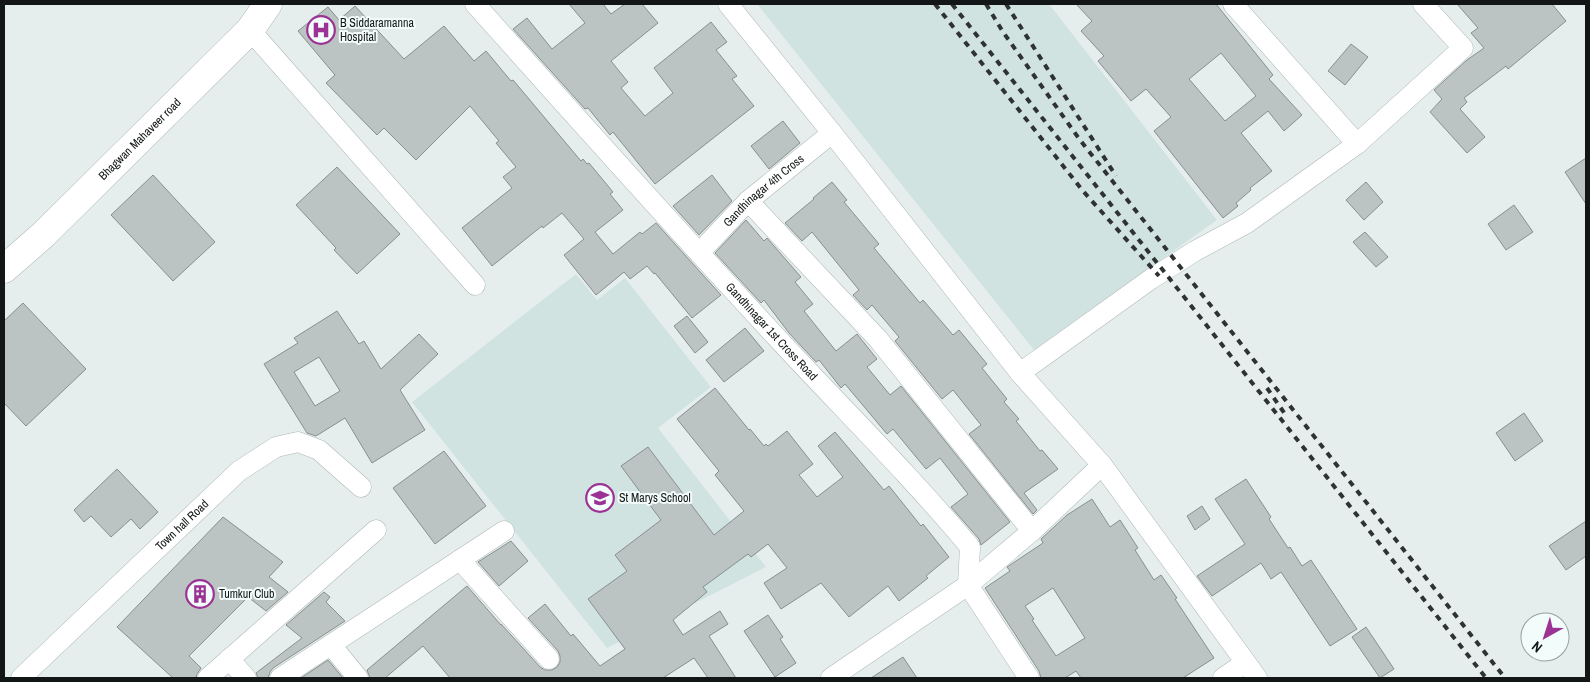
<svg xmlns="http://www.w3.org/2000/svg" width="1590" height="682" font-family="'Archivo Narrow',sans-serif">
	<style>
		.built { fill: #d0e3e1 }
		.building { fill: #bbc3c3; stroke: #878f8f; fill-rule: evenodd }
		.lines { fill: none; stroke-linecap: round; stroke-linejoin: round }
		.street-casing { stroke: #aeb7b6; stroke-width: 21 }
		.secondary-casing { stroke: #aeb7b6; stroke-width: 29 }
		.street { stroke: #fff; stroke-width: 20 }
		.secondary { stroke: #fff; stroke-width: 28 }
		.rail { stroke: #2e3232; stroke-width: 4; stroke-dasharray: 6 6; stroke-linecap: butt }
		.labels { text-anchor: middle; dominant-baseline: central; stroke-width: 4; stroke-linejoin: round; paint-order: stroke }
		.poi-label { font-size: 12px; fill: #131616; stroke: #f2fcfb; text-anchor: start }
		.street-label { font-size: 12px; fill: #131616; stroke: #f2fcfb }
	</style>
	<rect width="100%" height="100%" fill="#e5eeed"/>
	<path class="built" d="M757,4H1049L1217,220L1034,350Z
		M576,274L597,300L625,278L711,387L658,428L766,567L607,648L412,402Z"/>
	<path class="building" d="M569,4H603L611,14L625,4H642L658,23L611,61L628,82L621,88L645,116L673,93L654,68L711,22L727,42L716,50L737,76L732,79L754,106L655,184L613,132L610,135L588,108L585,109L513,29L527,18L552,49L585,23Z
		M1076,4H1216L1273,75L1269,79L1302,115L1284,131L1268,111L1241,133L1272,171L1250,188L1251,190L1236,203L1238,206L1223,218L1154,131L1171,117L1146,89L1131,101L1098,61L1104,56L1081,31L1092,21ZM1221,53L1256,96L1225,121L1189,79Z
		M1457,4H1552L1566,21L1508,69L1506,66L1464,98L1467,102L1460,109L1485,137L1467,153L1430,112L1442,99L1434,90L1467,60L1484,48L1471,33L1478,28Z
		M355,6L404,59L444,26L474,61L486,51L511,81L513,80L581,161L583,159L587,164L589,163L613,192L610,194L623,210L595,232L613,254L640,232L642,234L656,223L721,295L692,318L655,273L654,274L647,266L630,279L624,272L596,295L564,255L584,239L562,213L543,228L542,226L492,266L462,228L512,188L503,177L516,167L496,143L499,141L470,106L416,160L384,128L377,135L326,83L335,75L298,31L328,7L339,20Z
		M1351,44L1368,57L1345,85L1328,71Z
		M783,121L800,143L769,169L751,146Z
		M1586,158V204L1565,172Z
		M337,167L400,234L357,274L334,250L336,248L296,205Z
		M153,175L215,242L173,281L111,215Z
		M712,175L732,201L699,235L673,206Z
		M832,182L847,200L844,202L879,244L874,248L920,303L923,300L953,335L959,330L987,364L982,368L1007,399L1004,402L1019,419L1016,421L1040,451L1042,450L1058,469L1024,493L1037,510L1033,514L969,434L981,425L953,390L942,399L895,341L899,337L877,311L872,305L867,310L853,295L859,290L812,232L802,241L785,223L814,199L813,198Z
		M1366,182L1383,202L1364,220L1346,200Z
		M1514,205L1533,232L1506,250L1488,224Z
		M746,220L764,241L767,238L801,277L795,282L813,304L804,311L836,351L857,334L877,359L867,367L890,395L901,386L1010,522L981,545L979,539L951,507L968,494L940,458L926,469L893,429L887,434L845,384L841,388L819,360L816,362L789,333L764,300L761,303L715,253Z
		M1365,232L1388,257L1376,267L1353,242Z
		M23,303L86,369L26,426L4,403V321Z
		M337,311L359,344L364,341L381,369L419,334L438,354L400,390L425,430L372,463L345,418L316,436L307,433L264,364L298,343L294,338ZM319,357L340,391L315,406L294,372Z
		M687,316L708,342L695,353L674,326Z
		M745,328L764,351L724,382L706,360Z
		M715,388L749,430L750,429L764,446L766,444L768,446L787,431L813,464L799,475L817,497L843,477L818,446L835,432L884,490L889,486L921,526L923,524L949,557L926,576L928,578L899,601L888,586L849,617L821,583L781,609L764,583L787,568L768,544L751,557L748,554L703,587L707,592L673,620L683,635L720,611L728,624L709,636L736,678H708L694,658L663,678H450L423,646L385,678H370L367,670L467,586L501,625V624L540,667L545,670H552L557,667L560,662V656L558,651L528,618L545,604L571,636L573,634L600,666L625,649L588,599L627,571L615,555L661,520L621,466L648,447L714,535L744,511L715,475L719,471L677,419Z
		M1524,413L1543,441L1515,461L1496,433Z
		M444,451L486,506L435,544L393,488Z
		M117,469L158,512L140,529L131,519L111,537L91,516L84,522L74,510Z
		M1246,479L1271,517L1269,519L1288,548L1290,547L1302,566L1311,560L1357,629L1330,646L1281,572L1271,579L1261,563L1212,596L1197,576L1245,544L1215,499Z
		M1092,499L1110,527L1120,520L1138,548L1135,550L1154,580L1161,575L1177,598L1175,599L1214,658L1183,678H1081L1076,671L1065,678H1041L1039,671L985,588L1010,571L1007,567L1043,543L1041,539L1067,515ZM1053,588L1085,638L1056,656L1032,620L1034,619L1025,606Z
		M1202,506L1210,519L1195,530L1187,516Z
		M223,517L283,562L269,577L288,592L266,611L248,597L189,656L201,668L197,674L196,678H173L117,627Z
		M1586,521V556L1566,570L1549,546Z
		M511,541L528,561L499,586L478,562Z
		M324,592L330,597L326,602L345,621L273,668L270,672L268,678H258L256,673L302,638L286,625Z
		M768,615L783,637L780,639L796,663L775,677L744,631Z
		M1366,627L1394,669L1380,678L1352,637Z
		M903,657L917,678H871Z
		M328,660L343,678H301Z"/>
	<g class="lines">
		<defs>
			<g id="street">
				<path id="s1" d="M475,4C576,117 677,230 780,341C843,409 910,475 970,547L968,585L1029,678"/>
				<path d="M728,4L832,133L1020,373L1102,465L1257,678"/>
				<path d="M1233,4L1357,144"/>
				<path d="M250,30L475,285"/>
				<path d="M748,201L878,339L1032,531"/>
				<path id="s2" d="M699,253L748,201L832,133"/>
				<path d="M1020,373L1151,279L1195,251L1247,223L1357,144L1463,48L1423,4"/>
				<path d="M460,560L549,659"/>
				<path d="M331,645L358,678"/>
				<path d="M229,659L246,678"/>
				<path id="s3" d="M21,678L239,471L276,447L298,442L319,450L361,487"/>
				<path d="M208,678L376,530"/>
				<path d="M280,678L504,531"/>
				<path d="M831,678L968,585L1032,531L1102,465"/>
				<path d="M1223,678L1245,663"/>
			</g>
			<g id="secondary">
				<path id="s4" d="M4,269L43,235L250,30L268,4"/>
			</g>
		</defs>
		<use href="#street" class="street-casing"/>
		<use href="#secondary" class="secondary-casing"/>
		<use href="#street" class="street"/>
		<use href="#secondary" class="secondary"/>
		<path class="rail" d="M935,4L1083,191L1159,276
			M952,4L1486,678
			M986,4L1003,32L1080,140L1505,678
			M1006,4L1116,176
			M1267,388L1287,417"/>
	</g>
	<defs>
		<symbol id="hospital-ring" viewBox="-11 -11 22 22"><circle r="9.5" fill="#f2fcfb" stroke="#9b3294" stroke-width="1.5"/><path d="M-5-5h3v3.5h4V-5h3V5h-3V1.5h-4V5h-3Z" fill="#9b3294"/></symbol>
		<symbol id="school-ring" viewBox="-11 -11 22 22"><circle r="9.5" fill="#f2fcfb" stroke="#9b3294" stroke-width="1.5"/><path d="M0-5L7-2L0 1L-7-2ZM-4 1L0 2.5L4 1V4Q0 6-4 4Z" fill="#9b3294"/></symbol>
		<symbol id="building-ring" viewBox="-11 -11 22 22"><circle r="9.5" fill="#f2fcfb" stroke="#9b3294" stroke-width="1.5"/><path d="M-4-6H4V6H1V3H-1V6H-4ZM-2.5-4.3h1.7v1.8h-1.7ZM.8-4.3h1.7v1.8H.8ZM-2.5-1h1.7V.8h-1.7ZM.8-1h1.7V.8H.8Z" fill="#9b3294"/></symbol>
	</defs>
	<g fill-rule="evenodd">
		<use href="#hospital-ring" x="305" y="14" width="32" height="32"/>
		<use href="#school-ring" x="584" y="482" width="32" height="32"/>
		<use href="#building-ring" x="184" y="578" width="32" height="32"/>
	</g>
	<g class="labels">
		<g class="poi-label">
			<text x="340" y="23">B Siddaramanna<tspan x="340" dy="14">Hospital</tspan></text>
			<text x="619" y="498">St Marys School</text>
			<text x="219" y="594">Tumkur Club</text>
		</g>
		<g class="street-label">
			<text stroke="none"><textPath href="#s4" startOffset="188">Bhagwan Mahaveer road</textPath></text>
			<text stroke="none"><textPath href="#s2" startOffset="90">Gandhinagar 4th Cross</textPath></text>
			<text stroke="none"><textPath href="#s1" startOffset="442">Gandhinagar 1st Cross Road</textPath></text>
			<text stroke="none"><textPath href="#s3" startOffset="222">Town hall Road</textPath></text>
		</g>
	</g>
	<rect width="1590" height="682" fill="none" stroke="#131616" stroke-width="10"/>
	<g transform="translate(1545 637) rotate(219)"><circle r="24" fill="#f2fcfb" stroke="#99a09f"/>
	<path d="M0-4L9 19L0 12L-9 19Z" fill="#9b3294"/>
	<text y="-8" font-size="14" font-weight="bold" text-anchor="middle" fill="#131616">N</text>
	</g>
</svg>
